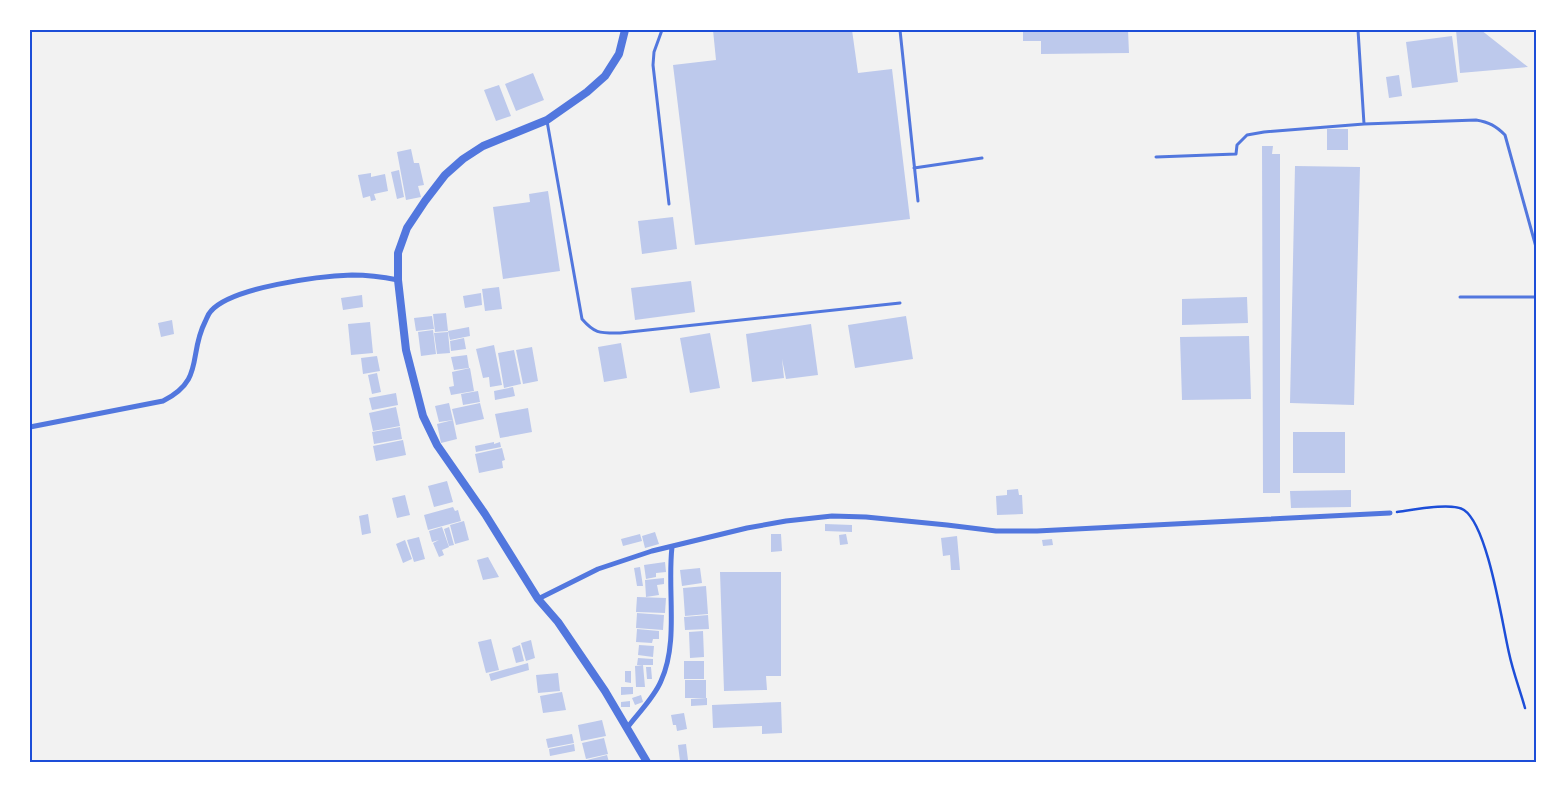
<svg xmlns="http://www.w3.org/2000/svg" width="1566" height="792" font-family="Figtree,sans-serif">
	<style>
		.building { fill: #bdc9ec }
		.lines { fill: none; stroke-linecap: round; stroke-linejoin: round }
		.path { stroke: #1d4ed8; stroke-width: 2.5 }
		.service { stroke: #5277de; stroke-width: 3 }
		.minor { stroke: #5277de; stroke-width: 5 }
		.tertiary { stroke: #5277de; stroke-width: 8 }
		.neatline { fill: none; stroke: #1d4ed8; stroke-width: 2 }
	</style>
	<rect width="100%" height="100%" fill="#f2f2f2"/>
	<path class="building" d="M713,30H852L858,73L892,69L910,219L695,245L673,65L716,60Z
		M1023,30H1128L1129,53L1041,54V41H1023Z
		M1456,30H1481L1528,67L1460,73Z
		M1452,36L1458,82L1412,88L1406,42Z
		M533,73L544,100L516,111L505,84Z
		M1399,75L1402,96L1389,98L1386,77Z
		M499,85L511,116L496,121L484,90Z
		M1327,129H1348V150H1327Z
		M1262,146H1273L1272,154H1280V493H1263Z
		M411,149L414,163H419L424,185L418,186L421,197L406,200L397,152Z
		M1295,166L1360,167L1354,405L1290,403Z
		M399,170L404,197L397,199L391,172Z
		M371,173V177L385,174L388,191L374,194L376,200L371,201L370,196L363,198L358,175Z
		M548,191L560,271L503,279L493,207L530,202L529,194Z
		M673,217L677,249L642,254L638,221Z
		M691,281L695,312L635,320L631,288Z
		M499,287L502,309L485,311L482,289Z
		M481,293L482,305L465,308L463,296Z
		M362,295L363,307L343,310L341,298Z
		M1247,297L1248,323L1182,325V299Z
		M446,313L448,331L435,332L433,314Z
		M432,316L434,329L416,331L414,318Z
		M906,316L913,359L855,368L848,325Z
		M172,320L174,334L161,337L158,323Z
		M370,322L373,353L351,355L348,324Z
		M811,324L818,375L786,379L782,359L784,378L752,382L746,334Z
		M469,327L470,336L450,340L448,331Z
		M433,330L436,354L421,356L418,332Z
		M448,332L450,353L437,354L434,333Z
		M710,333L720,388L690,393L680,338Z
		M1249,336L1251,399L1182,400L1180,337Z
		M464,338L466,349L451,351L450,341Z
		M621,343L627,378L604,382L598,347Z
		M494,345L502,385L490,387L489,377L483,378L476,349Z
		M532,347L538,381L523,384L516,350Z
		M514,350L521,384L504,388L498,353Z
		M467,355L469,368L454,370L451,357Z
		M377,356L380,371L363,374L361,358Z
		M470,368L474,391L451,395L449,387L454,386L452,372Z
		M377,373L381,392L372,394L368,375Z
		M513,387L515,396L495,400L494,391Z
		M478,391L480,402L463,405L461,394Z
		M396,393L398,405L372,410L369,398Z
		M449,403L453,420L439,422L435,406Z
		M480,403L484,419L456,425L452,409Z
		M396,407L400,426L373,431L369,413Z
		M528,408L532,432L500,438L495,414Z
		M453,420L457,439L441,443L437,424Z
		M400,427L402,439L374,444L372,432Z
		M1293,432H1345V473H1293Z
		M403,440L406,455L376,461L373,446Z
		M494,442V444L500,442L501,447L476,452L475,446Z
		M502,448L505,460L502,461L503,468L479,473L475,454Z
		M447,481L453,502L434,507L428,486Z
		M1018,489L1019,495H1022L1023,514L997,515L996,496L1007,495V490Z
		M1351,490V507L1291,508L1290,491Z
		M405,495L410,515L397,518L392,498Z
		M453,507L455,511L458,510L461,521L428,530L424,515Z
		M368,514L371,533L362,535L359,516Z
		M464,521L469,540L455,544L450,525Z
		M825,524L852,525V532L825,531Z
		M442,527L449,547L442,550L444,555L439,557L433,543L439,540L432,542L429,531Z
		M449,527L454,545L449,546L444,529Z
		M655,532L659,544L645,548L642,536Z
		M640,534L642,541L623,546L621,539Z
		M771,534H781L782,551L771,552Z
		M846,534L848,544L840,545L839,535Z
		M957,536L960,570H951L950,555L943,556L941,538Z
		M419,537L425,559L414,562L407,540Z
		M1052,539L1053,545L1043,546L1042,540Z
		M405,540L412,559L403,563L396,544Z
		M488,557L499,577L483,580L477,560Z
		M665,562L666,572L656,573V577L646,579L644,565Z
		M640,567L643,586H637L634,568Z
		M700,568L702,583L682,586L680,570Z
		M720,572H781V676H766L767,690L724,691Z
		M664,578V584L657,585L659,595L646,597L645,580Z
		M706,586L708,614L685,616L683,588Z
		M637,597L666,598L665,613L636,612Z
		M637,613L664,615L663,630L636,628Z
		M708,615L709,629L685,630L684,617Z
		M637,629L659,631V639H653L652,643L636,642Z
		M703,631L704,657L690,658L689,632Z
		M491,639L499,670L486,673L478,642Z
		M531,640L535,658L526,661L521,643Z
		M520,645L524,661L516,663L512,648Z
		M639,645L654,646L653,657L638,655Z
		M638,658L653,659V665H637Z
		M684,661H704V679H684Z
		M528,663L529,670L491,681L489,674Z
		M643,665L645,687H636L635,666Z
		M646,667H651L652,679H647Z
		M625,671H631V683L625,682Z
		M558,673L560,691L538,693L536,675Z
		M685,680H706V698H685Z
		M621,687H633V694L621,695Z
		M562,692L566,710L543,713L540,696Z
		M641,695L643,702L635,705L632,698Z
		M707,698V705L691,706V699Z
		M630,701V707H621V702Z
		M781,702L782,733L762,734V726L713,728L712,705Z
		M684,713L687,729L677,731L676,725H673L671,715Z
		M602,720L606,736L581,741L578,725Z
		M572,734L574,743L548,748L546,739Z
		M604,738L608,754L586,759L582,743Z
		M574,744L575,751L550,756L549,749Z
		M686,744L688,760L680,761L678,745Z
		M607,755L609,762H583V761Z"/>
	<g class="lines">
		<path class="path" d="M1397,512C1412,510 1452,502 1464,510C1488,526 1502,623 1509,653C1513,672 1520,690 1525,708"/>
		<path class="service" d="M662,30L654,52L653,65L669,204
			M900,30L918,201
			M1358,30L1364,124L1476,120C1489,122 1496,126 1505,135L1536,247
			M547,121L582,319C595,334 600,333 620,333L900,303
			M1156,157L1236,154L1237,145L1247,135L1264,132L1364,124
			M914,168L982,158
			M1460,297H1536"/>
		<path class="minor" d="M30,427L163,401C205,380 188,355 205,322C207,318 208,314 211,311C232,287 320,276 352,275C368,275 383,277 398,280
			M538,599L598,569L652,551L747,528L786,521L832,516L866,517L947,525L996,531H1037L1390,513
			M627,728C638,713 654,698 661,681C679,642 667,590 672,547"/>
		<path class="tertiary" d="M625,30L619,54L605,76L587,92L547,120L483,146L463,159L445,175L425,201L407,228L398,253V280L406,350L423,416L437,445L485,514L538,599L558,622L605,691L647,762"/>
	</g>
	<rect width="1566" height="792" fill="none" stroke="#ffffff" stroke-width="62"/>
	<rect x="31" y="31" width="1504" height="730" class="neatline"/>
</svg>
